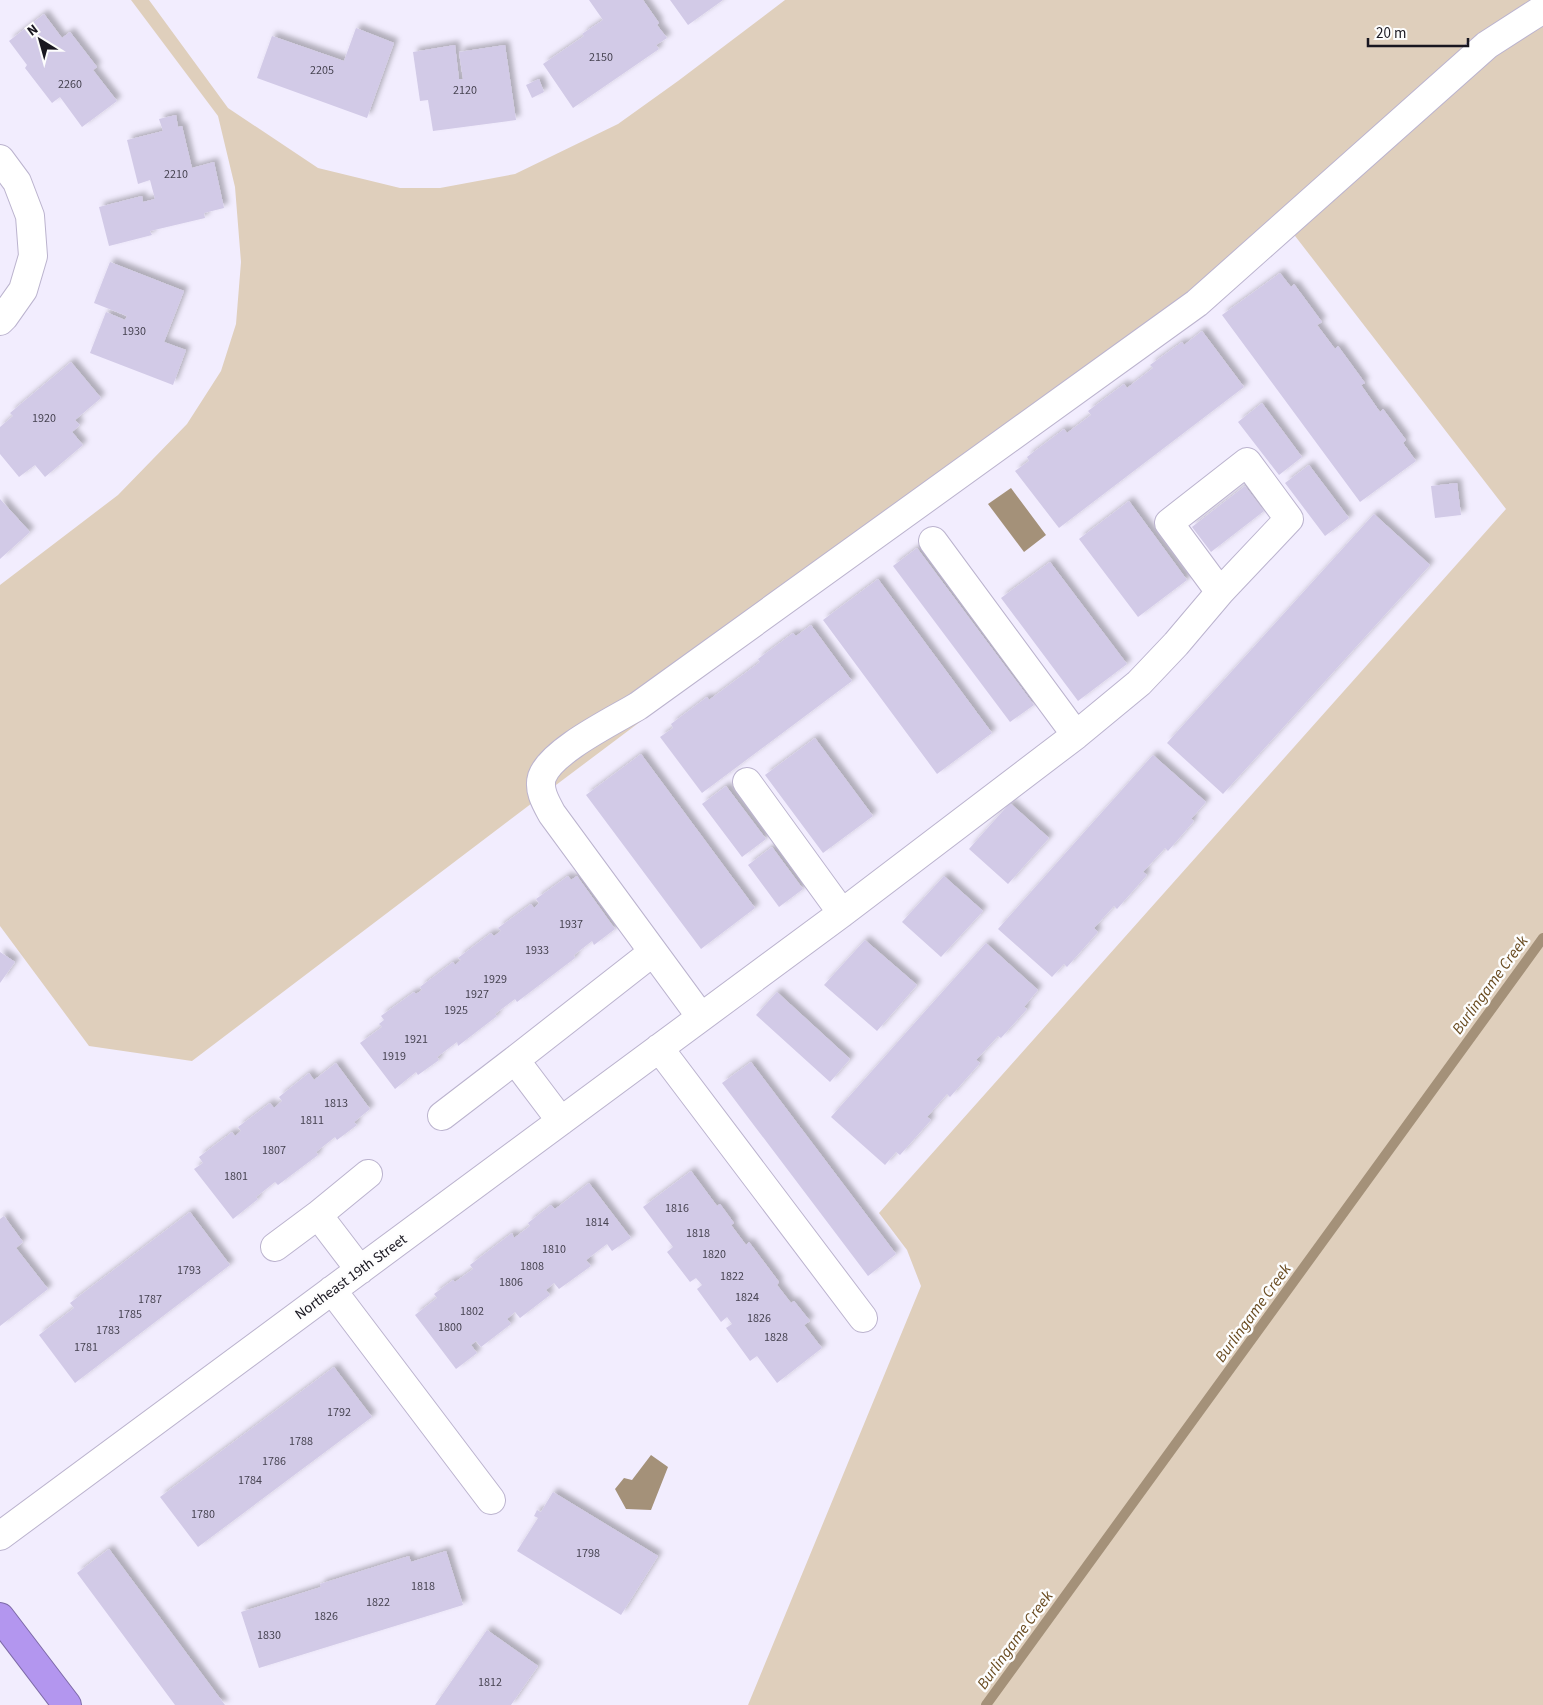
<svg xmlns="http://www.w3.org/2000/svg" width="1543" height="1705" font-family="'Source Sans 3',sans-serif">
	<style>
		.green { fill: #dfcfbc }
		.water { fill: #a49179 }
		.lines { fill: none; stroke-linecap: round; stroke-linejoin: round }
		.stream { stroke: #a49179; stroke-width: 10 }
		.building { fill: #d2cae7; filter: url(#shadow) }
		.minor-casing { stroke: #bbb3ce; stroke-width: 30 }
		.highway-casing { stroke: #7d6aa7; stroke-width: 30 }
		.minor { stroke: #fff; stroke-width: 28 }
		.highway { stroke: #b396ef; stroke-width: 28 }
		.labels { text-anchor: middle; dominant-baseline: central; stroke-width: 5; stroke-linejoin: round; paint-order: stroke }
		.number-label { font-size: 12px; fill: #474452 }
		.street-label { font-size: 15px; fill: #191720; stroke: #fdfdfd }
		.water-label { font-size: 16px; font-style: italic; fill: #694b20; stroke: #fdfdfd }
	</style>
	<defs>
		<filter id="shadow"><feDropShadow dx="4.5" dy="-4.5" stdDeviation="2.5" flood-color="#0004"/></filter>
	</defs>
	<rect width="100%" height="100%" fill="#f2edfe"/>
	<path class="green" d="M131,0H149L228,108L318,168L400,188H440L515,174L618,124L678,81L785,0H1543V1705H748L921,1286L907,1250L879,1213L1506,509L1292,232L548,791L192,1061L89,1046L0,926V585L118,495L187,424L221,371L236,324L241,262L235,187L218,116Z"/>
	<path class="water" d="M1011,488L1046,535L1024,552L988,504Z
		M651,1455L668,1467L651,1510L626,1509L615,1489L624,1478L632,1480Z"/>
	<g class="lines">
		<path class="stream" d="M986,1705L1543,938"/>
	</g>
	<path class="building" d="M589,0H643L659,23L657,25L667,38L656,45L659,49L573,108L543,64L584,36L582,34L603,20Z
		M670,0H723L688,25Z
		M44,14L62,38L70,32L97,67L93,70L117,101L82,127L60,97L52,103L25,68L27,65L9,41Z
		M356,28L394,43L367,118L257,78L272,36L344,61Z
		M455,45L459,79H463L459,52L505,45L516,120L433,131L428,100L420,101L413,52Z
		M539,79L544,92L532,98L526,85Z
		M176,115L178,127L182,126L192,168L214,162L224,208L204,213L205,218L150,231L152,235L109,246L99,207L142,196L143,202L155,199L150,180L138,184L127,140L163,131L159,119Z
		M110,262L184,291L164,342L186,350L173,385L90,353L106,312L125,320L127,316L94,303Z
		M1280,273L1291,287L1294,284L1322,322L1317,325L1335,349L1338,346L1365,383L1361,385L1380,412L1383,409L1406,440L1403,443L1416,461L1360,502L1222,315Z
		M1202,331L1244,387L1059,528L1015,471L1029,461L1027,457L1064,429L1067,433L1091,415L1088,411L1124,384L1127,388L1153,368L1150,365L1182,342L1184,345Z
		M71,362L101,398L75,420L80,425L72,432L83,445L45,477L35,465L19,477L0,454V427L13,416L10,413Z
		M1262,403L1302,457L1279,475L1238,422Z
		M1309,465L1349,518L1325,536L1285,483Z
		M1457,483L1461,515L1435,518L1431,486Z
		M1245,486L1264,511L1211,552L1192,527Z
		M0,499L30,532L0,559Z
		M1129,501L1187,580L1138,617L1079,539Z
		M1374,514L1430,565L1223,794L1167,743Z
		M917,548L1034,705L1010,722L893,566Z
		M1050,562L1127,664L1078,701L1001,598Z
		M878,579L992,733L937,774L823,620Z
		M811,625L852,681L702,793L660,737L673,728L671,724L707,697L709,700L760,662L758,659L793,633L796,636Z
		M815,738L873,816L823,853L765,775Z
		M641,754L755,908L701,949L586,795Z
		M1153,755L1206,802L1191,819L1194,821L1168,851L1165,848L1143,872L1147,875L1117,909L1114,906L1094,928L1098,932L1067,967L1064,964L1052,977L998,929Z
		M726,786L766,839L742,857L702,804Z
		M1010,803L1049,838L1008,884L969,849Z
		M772,847L803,889L779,907L748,865Z
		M568,876L571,880L577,876L615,929L594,945L592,941L574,955L575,958L517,1002L515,999L495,1014L497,1016L458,1046L457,1042L437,1057L439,1060L418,1075L416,1072L395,1089L360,1043L382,1027L379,1024L384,1020L381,1016L414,992L416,994L422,990L420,987L453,962L455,965L461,960L458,958L491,933L494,936L501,931L498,928L531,904L534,908L539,903L536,899Z
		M944,876L983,911L941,957L902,922Z
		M865,940L917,985L877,1031L824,985Z
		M986,943L1038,990L1024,1007L1027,1009L1001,1038L998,1036L976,1060L980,1063L950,1097L947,1094L927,1117L931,1120L900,1155L896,1152L885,1165L831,1117Z
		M0,952L15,962L0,983Z
		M777,992L850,1059L830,1082L756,1015Z
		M751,1062L896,1254L868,1276L722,1083Z
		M336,1063L370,1109L354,1122L357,1125L337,1140L335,1137L316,1152L318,1155L278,1185L275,1182L256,1197L258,1199L233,1219L194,1169L203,1163L199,1157L232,1132L235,1136L241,1131L238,1127L270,1103L274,1108L282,1101L279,1097L309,1073L314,1080Z
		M691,1171L717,1206L720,1204L734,1223L731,1225L746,1245L749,1242L779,1282L777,1285L791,1303L794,1301L810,1321L804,1325L822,1348L777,1383L757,1356L750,1361L726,1328L732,1324L727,1317L721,1322L697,1289L702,1285L696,1278L690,1282L667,1252L673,1247L643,1207Z
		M589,1183L631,1238L612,1251L607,1244L586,1260L591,1266L559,1289L554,1283L546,1290L550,1295L520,1318L515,1312L507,1319L511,1324L481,1347L476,1341L471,1345L477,1353L456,1369L415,1315L437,1298L434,1294L453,1280L455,1282L473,1269L470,1265L512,1233L514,1238L530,1226L528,1223L551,1205L555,1209Z
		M190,1212L230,1265L75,1383L39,1335L74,1308L70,1303Z
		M4,1216L23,1242L16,1248L48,1289L0,1326V1219Z
		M334,1367L372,1417L198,1547L160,1497Z
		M553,1492L658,1556L621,1615L517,1551L538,1518L534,1516L537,1510L541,1512Z
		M109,1549L225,1705H175L77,1573Z
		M446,1551L463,1605L259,1668L241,1612L321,1587L320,1584L409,1556L411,1562Z
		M487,1630L538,1666L511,1705H435Z"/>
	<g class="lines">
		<defs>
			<path id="minor" d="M0,159L17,182L30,216L33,256L23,290L4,317L0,321
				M933,541L1076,735
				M747,782L842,913
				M701,1017L552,814C546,803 538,790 542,777C551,751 613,721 638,706L1197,303L1487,45L1543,9
				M659,1048L863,1318
				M515,1060L653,952
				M442,1116L515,1060L561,1121
				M318,1215L368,1174
				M275,1247L318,1215L360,1270
				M332,1290L491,1500
				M0,1536L842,913L1076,735L1139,683L1176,644L1220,592L1289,519L1247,462L1169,523L1220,592"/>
			<path id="highway" d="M0,1617L67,1705"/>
		</defs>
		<use href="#minor" class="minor-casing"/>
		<use href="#highway" class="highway-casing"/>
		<use href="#minor" class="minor"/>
		<use href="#highway" class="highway"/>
	</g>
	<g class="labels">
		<g class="number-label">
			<text x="601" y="57">2150</text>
			<text x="322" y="70">2205</text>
			<text x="70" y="84">2260</text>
			<text x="465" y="90">2120</text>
			<text x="176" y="174">2210</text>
			<text x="134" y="331">1930</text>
			<text x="44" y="418">1920</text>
			<text x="571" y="924">1937</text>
			<text x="537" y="950">1933</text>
			<text x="495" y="979">1929</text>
			<text x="477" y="994">1927</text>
			<text x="456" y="1010">1925</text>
			<text x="416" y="1039">1921</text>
			<text x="394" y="1056">1919</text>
			<text x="336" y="1103">1813</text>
			<text x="312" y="1120">1811</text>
			<text x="274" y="1150">1807</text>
			<text x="236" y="1176">1801</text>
			<text x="677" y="1208">1816</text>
			<text x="597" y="1222">1814</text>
			<text x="698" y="1233">1818</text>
			<text x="554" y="1249">1810</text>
			<text x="714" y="1254">1820</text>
			<text x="532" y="1266">1808</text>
			<text x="189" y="1270">1793</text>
			<text x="732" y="1276">1822</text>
			<text x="511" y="1282">1806</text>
			<text x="747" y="1297">1824</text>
			<text x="150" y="1299">1787</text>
			<text x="472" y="1311">1802</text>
			<text x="130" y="1314">1785</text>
			<text x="759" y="1318">1826</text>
			<text x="450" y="1327">1800</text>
			<text x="108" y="1330">1783</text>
			<text x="776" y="1337">1828</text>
			<text x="86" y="1347">1781</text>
			<text x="339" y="1412">1792</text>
			<text x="301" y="1441">1788</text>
			<text x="274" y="1461">1786</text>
			<text x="250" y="1480">1784</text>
			<text x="203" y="1514">1780</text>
			<text x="588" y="1553">1798</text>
			<text x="423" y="1586">1818</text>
			<text x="378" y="1602">1822</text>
			<text x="326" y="1616">1826</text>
			<text x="269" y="1635">1830</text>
			<text x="490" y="1682">1812</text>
		</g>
		<g class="street-label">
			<text transform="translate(351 1277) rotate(-36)">Northeast 19th Street</text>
		</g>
		<g class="water-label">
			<text transform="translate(1490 985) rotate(-54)">Burlingame Creek</text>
			<text transform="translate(1253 1313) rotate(-54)">Burlingame Creek</text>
			<text transform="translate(1015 1640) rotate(-54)">Burlingame Creek</text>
		</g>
	</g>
	<g transform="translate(40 40) rotate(323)" stroke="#fdfdfd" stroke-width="4" paint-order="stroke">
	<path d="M0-4L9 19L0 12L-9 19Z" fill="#191720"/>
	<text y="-8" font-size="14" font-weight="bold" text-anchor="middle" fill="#191720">N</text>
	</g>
	<path d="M1368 38v8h100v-8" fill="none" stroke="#191720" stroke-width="2.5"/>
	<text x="1376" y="38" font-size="15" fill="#191720" stroke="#fdfdfd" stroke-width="4" paint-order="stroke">20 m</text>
</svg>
